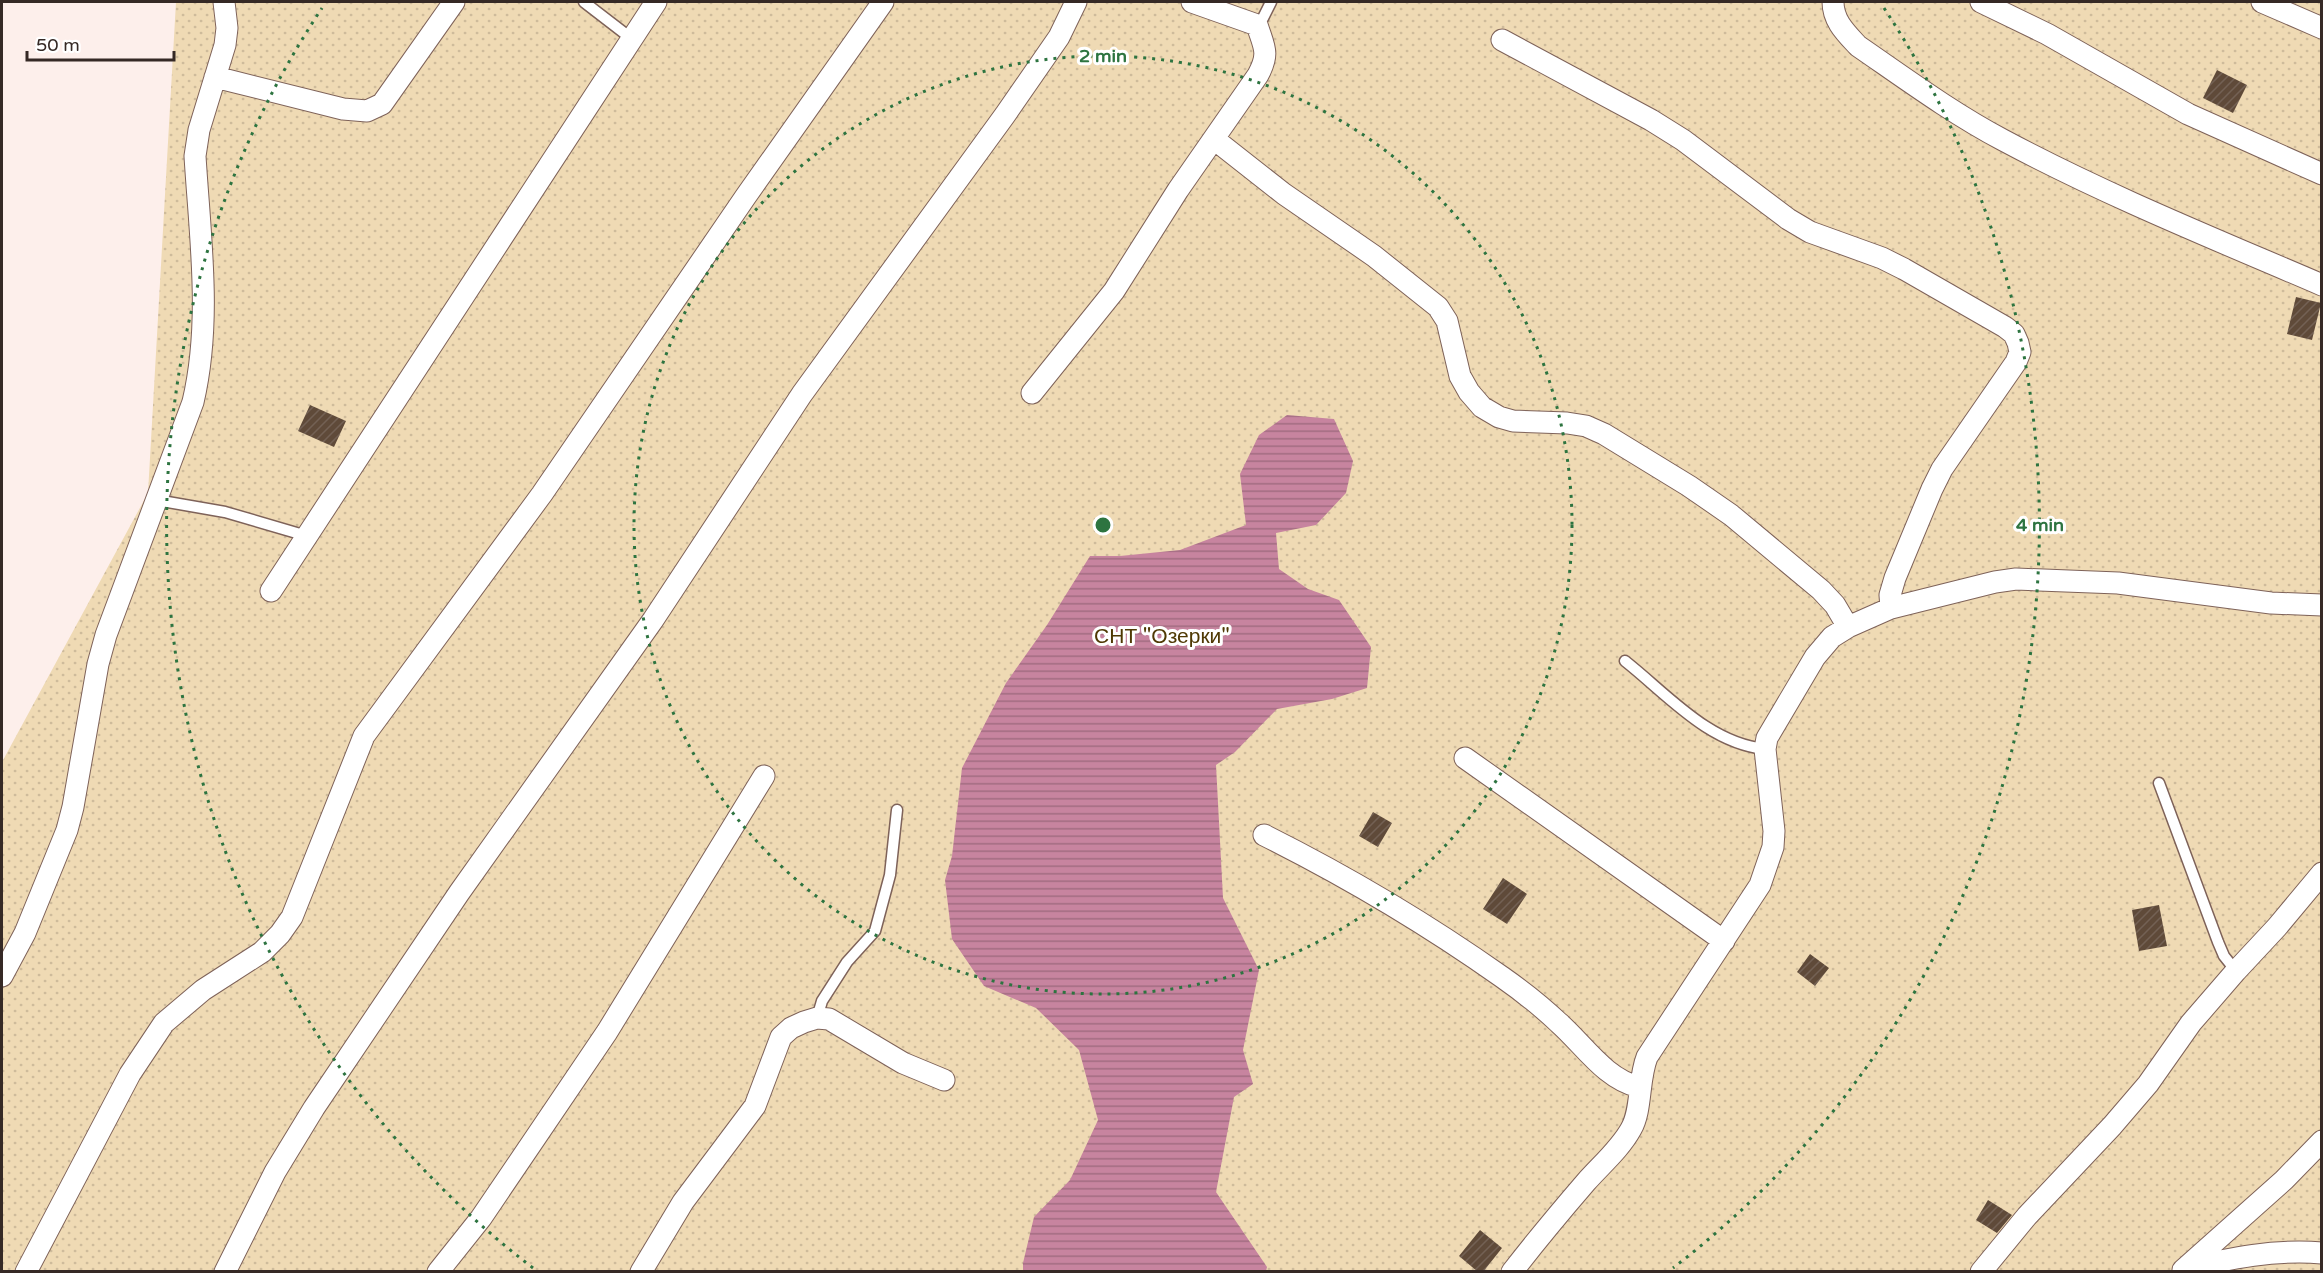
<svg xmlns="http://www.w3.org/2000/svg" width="2323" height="1273" font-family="'Varela Round',sans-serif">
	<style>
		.garden { fill: url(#garden-dots) }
		.water { fill: url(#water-rules) }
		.building { fill: url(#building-hatch) }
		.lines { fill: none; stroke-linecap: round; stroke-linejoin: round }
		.service-casing { stroke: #7e6259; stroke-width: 13 }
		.minor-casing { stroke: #7e6259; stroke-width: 23 }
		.service { stroke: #fff; stroke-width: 10 }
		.minor { stroke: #fff; stroke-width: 21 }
		.ring { fill: none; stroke: #2d7440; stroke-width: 3; stroke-dasharray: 3 6 }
		.labels { text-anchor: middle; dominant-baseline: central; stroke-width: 6; stroke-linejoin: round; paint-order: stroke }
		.park-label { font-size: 21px; fill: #4f3904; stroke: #fff }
		.centre { fill: #2d7440; stroke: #fff; stroke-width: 3 }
		.ring-label { font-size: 18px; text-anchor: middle; font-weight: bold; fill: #2d7440; stroke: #fff; stroke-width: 6; stroke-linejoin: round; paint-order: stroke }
	</style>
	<defs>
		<pattern id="garden-dots" width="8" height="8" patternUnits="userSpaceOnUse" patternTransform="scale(1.5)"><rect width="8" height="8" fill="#efdab4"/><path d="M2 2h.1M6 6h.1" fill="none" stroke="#cebb9b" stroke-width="1.8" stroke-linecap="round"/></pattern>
		<pattern id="water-rules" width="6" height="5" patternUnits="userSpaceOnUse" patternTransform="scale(1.5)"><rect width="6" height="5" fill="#c7849f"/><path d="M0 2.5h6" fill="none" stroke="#a26c81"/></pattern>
		<pattern id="building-hatch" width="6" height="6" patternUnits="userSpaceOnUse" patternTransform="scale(1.5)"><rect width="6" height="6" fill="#5f4a39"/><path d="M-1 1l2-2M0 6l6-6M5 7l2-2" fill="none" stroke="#736154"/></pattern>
	</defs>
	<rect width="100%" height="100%" fill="#fdefeb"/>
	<path class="garden" d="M176,2H2321V1271L2,1272V762L148,493Z"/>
	<path class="water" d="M1287,415L1334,419L1353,461L1346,493L1316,525L1276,533L1279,569L1308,589L1339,600L1371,647L1367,688L1332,699L1277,709L1235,752L1216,765L1223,898L1259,970L1243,1050L1253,1084L1234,1097L1216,1192L1267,1267L1266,1271H1023V1263L1034,1217L1070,1180L1098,1120L1079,1050L1036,1008L984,986L952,939L945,880L952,856L962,768L1006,683L1047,625L1090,556H1120L1180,550L1246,525L1240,474L1259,435Z"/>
	<path class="building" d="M2217,70L2247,85L2233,113L2203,98Z
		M2296,297L2321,303L2312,340L2287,334Z
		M310,405L346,421L334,447L298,431Z
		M1373,812L1392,823L1378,847L1359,836Z
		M1503,878L1527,894L1507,924L1483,909Z
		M2159,905L2167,946L2139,951L2132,910Z
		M1810,954L1829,968L1815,986L1797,972Z
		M1988,1200L2012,1215L1997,1233L1976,1220Z
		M1480,1230L1502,1248L1483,1272H1478L1459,1256Z"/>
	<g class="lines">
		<defs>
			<path id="service" d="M584,2L632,39
				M1257,25L1263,18L1271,2
				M156,500L225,512L307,536
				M1625,661C1667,694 1708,743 1765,749
				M2159,783L2218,942L2224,956L2236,971
				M817,1018L822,1001L847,962L875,931L890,875L897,810"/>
			<path id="minor" d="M1833,2C1833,21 1846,33 1858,46C1906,79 1952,113 2003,140C2106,195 2215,239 2322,285
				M1981,2L2047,34L2188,114L2322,174
				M2262,2L2322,28
				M1502,40L1651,120L1683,140L1788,219L1810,232L1882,258L1904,269L2005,327L2014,334L2018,343L2020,352L2016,362L1942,469L1932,489L1895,578L1890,595L1891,608
				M215,77L343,109L367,111L382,104L454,2
				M1214,139L1284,194L1374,256L1438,307L1447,321L1460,376L1469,392L1482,407L1499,417L1513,421L1567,423L1586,426L1604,434L1689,486L1731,515L1821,590L1835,605L1848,627
				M1032,393L1114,291L1178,190L1258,75C1270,53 1264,47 1257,25L1192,2
				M271,591L656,2
				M1465,758L1724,941
				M1264,835C1348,877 1427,924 1502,977C1522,991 1541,1006 1559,1023C1584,1045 1605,1079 1639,1087
				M2,976L25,933L67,830L73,807L98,664L106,635L193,402C212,321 200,238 195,156L199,130L225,45L227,28L224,2
				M2185,1269C2231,1258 2275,1249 2322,1253
				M2183,1270L2284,1180L2322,1141
				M26,1272L130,1074L164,1023L203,990L262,952L280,934L292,917L364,736L542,494L746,196L883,2
				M225,1272L275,1172L314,1108L459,893L653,620L802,394L1005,115L1059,37L1076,2
				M438,1272L481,1218L607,1032L764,776
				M641,1272L683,1202L755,1106L781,1037L791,1028L804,1022L817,1018L829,1019L903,1063L944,1080
				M1512,1272C1536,1241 1561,1211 1586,1182C1601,1165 1620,1149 1631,1129C1642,1110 1638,1080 1647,1057L1760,885L1773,847L1774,831L1765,749L1767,738L1815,657L1832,637L1848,627L1891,608L1995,582L2016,579L2118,583L2271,603L2322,605
				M1981,1272L2027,1216L2112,1126L2148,1084L2191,1023L2236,971L2277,927L2322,873"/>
		</defs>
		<use href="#service" class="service-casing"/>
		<use href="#minor" class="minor-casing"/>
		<use href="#service" class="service"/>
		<use href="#minor" class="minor"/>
	</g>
	<g class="ring">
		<circle cx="1103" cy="525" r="469"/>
		<path d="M533 1268A937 937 0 0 1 322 8M1884 8A937 937 0 0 1 1673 1268"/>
	</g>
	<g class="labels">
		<g class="park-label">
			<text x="1162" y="636">СНТ "Озерки"</text>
		</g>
	</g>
	<circle cx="1103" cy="525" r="9" class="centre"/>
	<g class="ring-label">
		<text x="1103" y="62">2 min</text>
		<text x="2040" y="531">4 min</text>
	</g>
	<rect width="2323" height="1273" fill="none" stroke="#352925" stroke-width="6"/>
	<path d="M27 51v9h147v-9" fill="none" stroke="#352925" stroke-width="3"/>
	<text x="36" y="51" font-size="18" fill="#352925" stroke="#ffffff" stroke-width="4.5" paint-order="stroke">50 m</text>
</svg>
